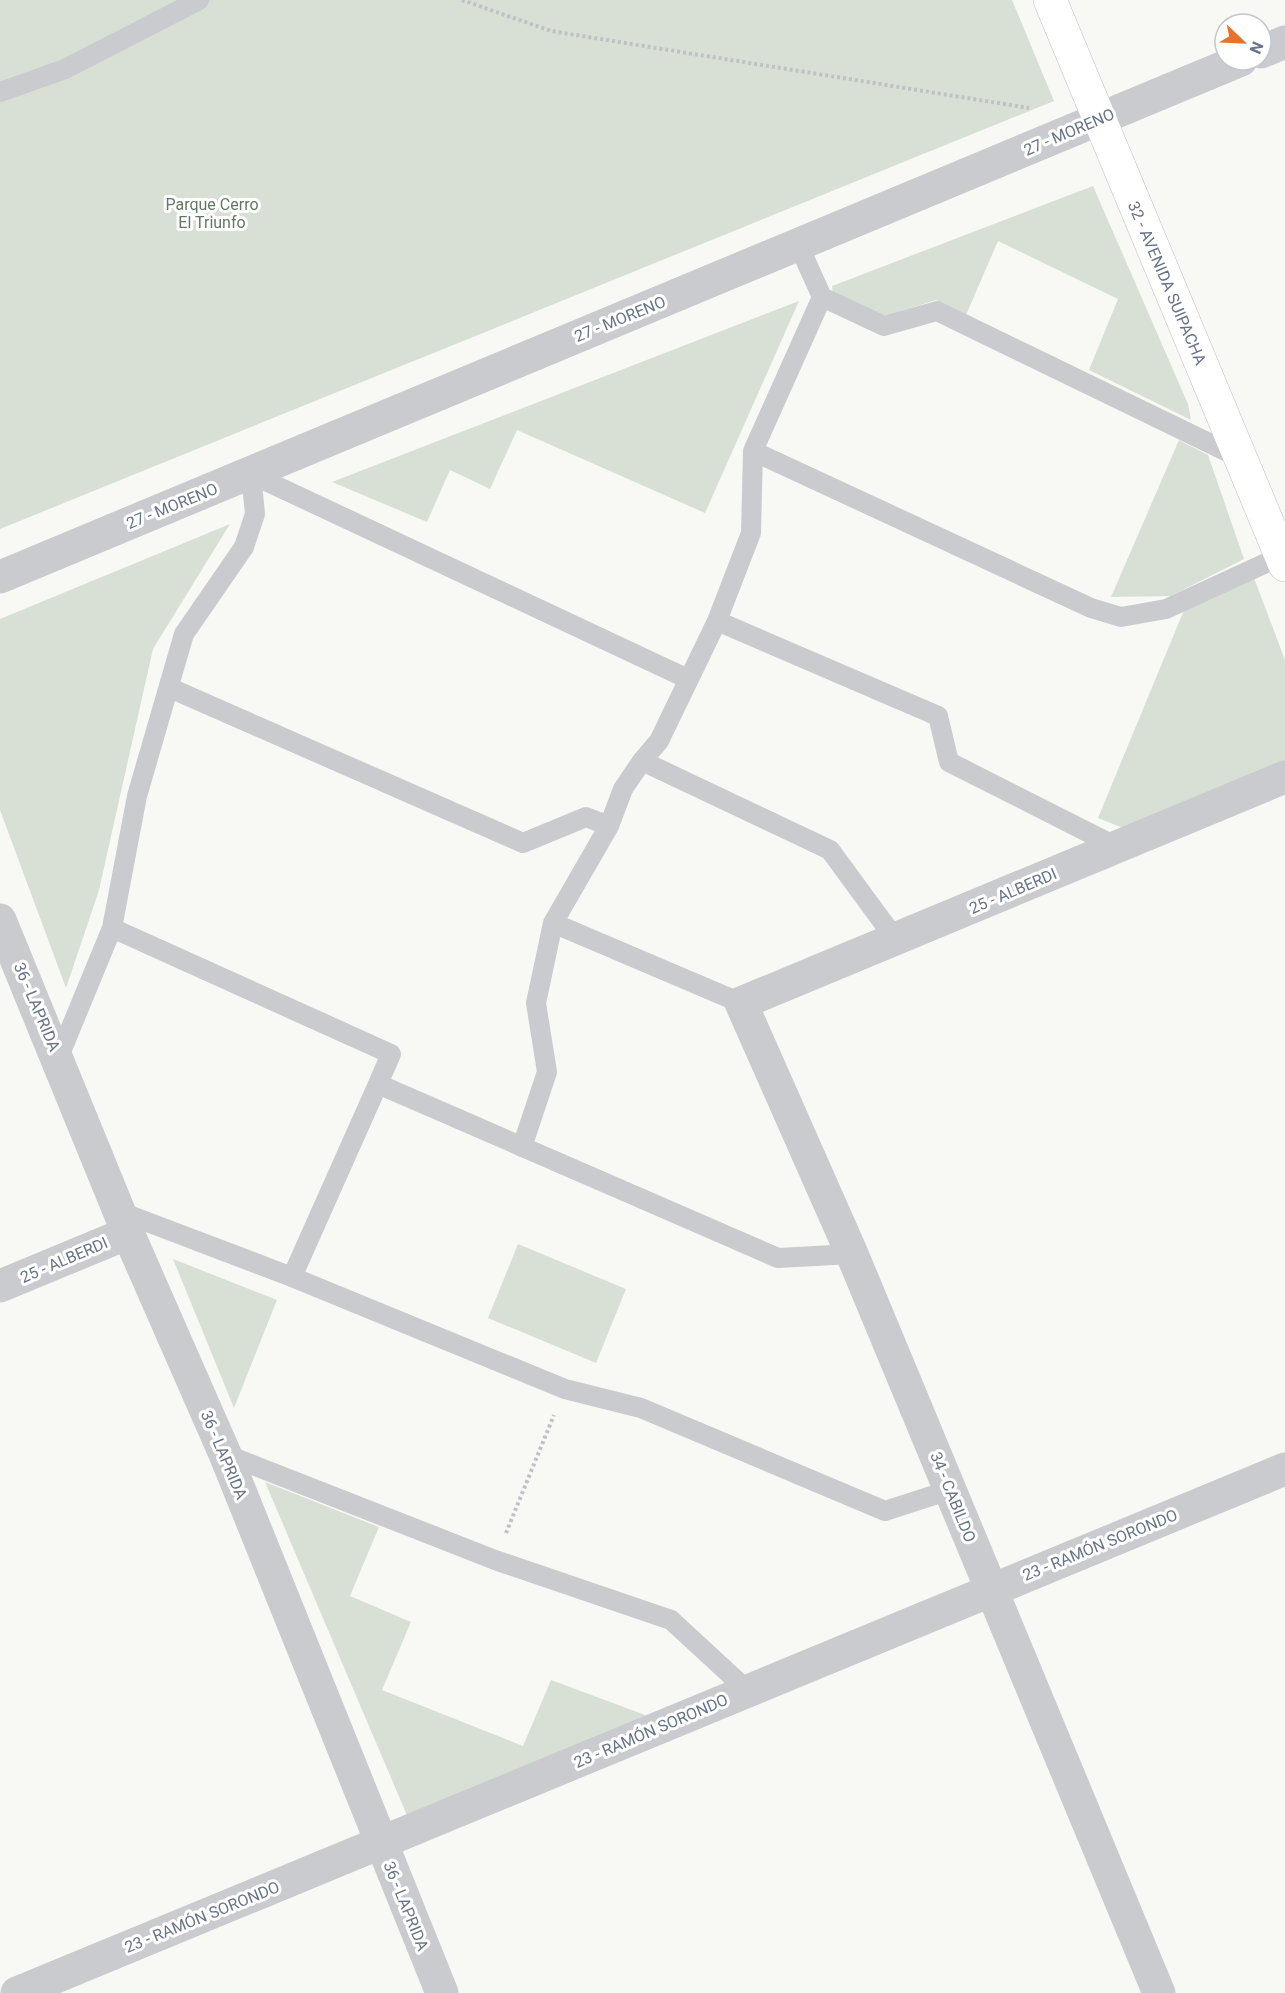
<svg xmlns="http://www.w3.org/2000/svg" width="1285" height="1993" font-family="Roboto,sans-serif">
	<style>
		.green { fill: #d8e0d6 }
		.lines { fill: none; stroke-linecap: round; stroke-linejoin: round }
		.secondary-casing { stroke: #bbbec3; stroke-width: 34 }
		.path { stroke: #c0c1c4; stroke-width: 4; stroke-dasharray: 3 3; stroke-linecap: butt }
		.lane { stroke: #c9cbcf; stroke-width: 20 }
		.street { stroke: #c9cbcf; stroke-width: 33 }
		.secondary { stroke: #fff; stroke-width: 33 }
		.labels { text-anchor: middle; dominant-baseline: central; stroke-width: 6; stroke-linejoin: round; paint-order: stroke }
		.street-label { font-size: 16px; fill: #677387; stroke: #fff }
		.park-label { font-size: 16px; fill: #637962; stroke: #fff }
	</style>
	<rect width="100%" height="100%" fill="#f8f8f5"/>
	<path class="green" d="M0,0H1012L1054,101L0,529Z
		M1093,186L1188,404L1191,420L1089,370L1118,299L998,241L966,315L936,300L886,316L833,295L832,286Z
		M799,301L705,513L517,430L490,489L450,470L427,522L332,482Z
		M1179,440L1208,455L1244,559L1171,596L1111,597Z
		M230,524L153,649L99,890L66,988L0,810V619Z
		M1254,578L1285,660V764L1128,830L1098,818L1184,610Z
		M518,1244L626,1289L596,1363L488,1318Z
		M173,1259L277,1300L234,1408Z
		M265,1482L379,1527L350,1596L411,1622L382,1690L523,1746L551,1680L656,1719L409,1820Z"/>
	<g class="lines">
		<defs>
			<path id="secondary" d="M1050,0L1285,565"/>
		</defs>
		<use href="#secondary" class="secondary-casing"/>
		<path class="path" d="M462,0L551,31L1029,108
			M506,1533L554,1415"/>
		<path class="lane" d="M0,92L65,69L199,0
			M822,297L884,326L937,311L1240,458
			M753,451L1091,608L1121,617L1166,609L1281,556
			M251,474L688,679
			M717,621L938,716L949,762L1117,847
			M170,688L523,843L586,817L609,826
			M642,761L830,850L896,940
			M553,923L741,1003
			M112,928L391,1054L378,1084L778,1258L852,1254
			M58,1059L112,928L137,796L184,634L244,547L255,514L251,474
			M522,1147L547,1072L536,1003L553,923L609,826L623,789L642,761L659,741L717,621L751,533L753,451L822,297L799,246
			M121,1212L292,1277L565,1389L641,1408L885,1511L950,1490
			M292,1277L378,1084
			M225,1454L495,1560L671,1620L748,1691"/>
		<path class="street" d="M1261,52L1285,42
			M0,577L1241,60
			M0,920L128,1233L225,1454L442,1993
			M0,1286L128,1233
			M17,1993L1285,1469
			M1159,1993L852,1254L741,1003L1285,777"/>
		<use href="#secondary" class="secondary"/>
	</g>
	<g class="labels">
		<g class="street-label">
			<text transform="translate(1069 132) rotate(-23)">27 - MORENO</text>
			<text transform="translate(1167 283) rotate(67)">32 - AVENIDA SUIPACHA</text>
			<text transform="translate(620 319) rotate(-22)">27 - MORENO</text>
			<text transform="translate(172 506) rotate(-22)">27 - MORENO</text>
			<text transform="translate(1013 891) rotate(-23)">25 - ALBERDI</text>
			<text transform="translate(37 1007) rotate(67)">36 - LAPRIDA</text>
			<text transform="translate(64 1260) rotate(-23)">25 - ALBERDI</text>
			<text transform="translate(224 1455) rotate(67)">36 - LAPRIDA</text>
			<text transform="translate(953 1497) rotate(68)">34 - CABILDO</text>
			<text transform="translate(1100 1545) rotate(-22)">23 - RAMÓN SORONDO</text>
			<text transform="translate(651 1731) rotate(-23)">23 - RAMÓN SORONDO</text>
			<text transform="translate(406 1906) rotate(68)">36 - LAPRIDA</text>
			<text transform="translate(202 1917) rotate(-22)">23 - RAMÓN SORONDO</text>
		</g>
		<g class="park-label">
			<text x="212" y="204">Parque Cerro<tspan x="212" dy="18">El Triunfo</tspan></text>
		</g>
	</g>
	<g transform="translate(1243 42) rotate(113)"><circle r="28" fill="#ffffff" stroke="#c2c7cf" stroke-width="1.5"/>
	<path d="M0-4.5L10 22L0 15L-10 22Z" fill="#e67328"/>
	<text y="-9" font-size="16" font-weight="bold" text-anchor="middle" fill="#677387">N</text>
	</g>
</svg>
